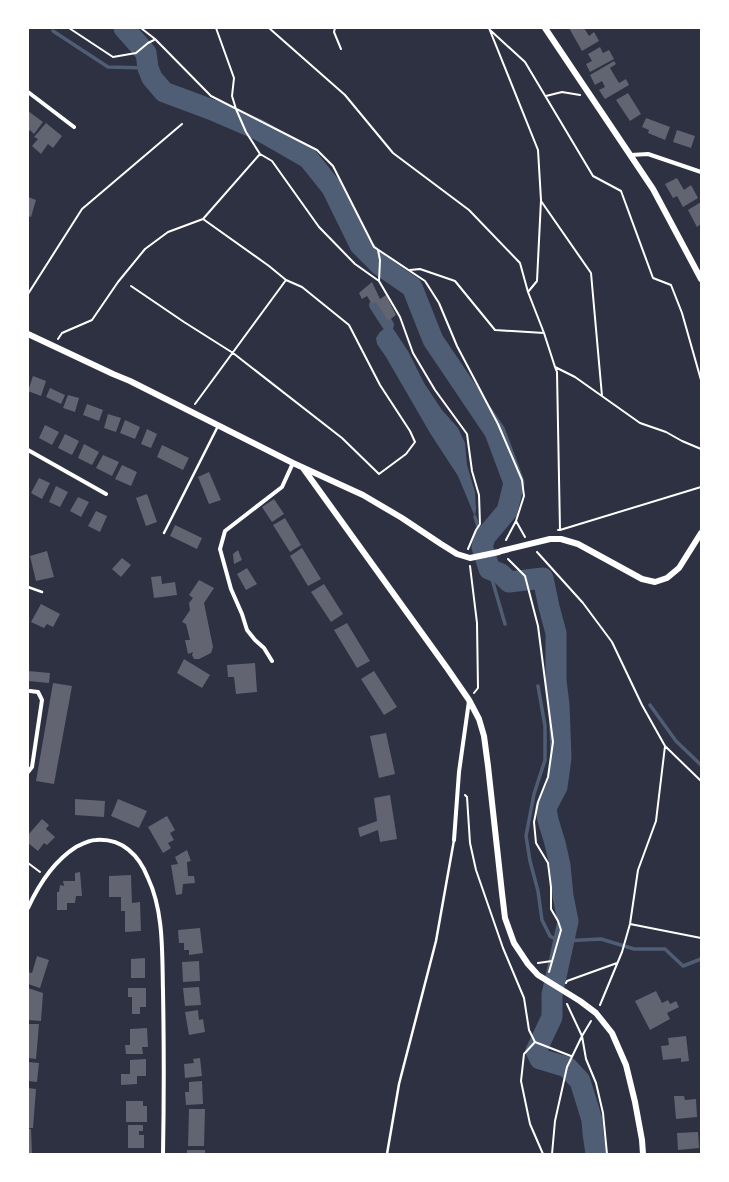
<svg xmlns="http://www.w3.org/2000/svg" width="729" height="1182" font-family="'PT Serif',serif">
	<style>
		.water { fill: #4f5d75 }
		.lines { fill: none; stroke-linecap: round; stroke-linejoin: round }
		.stream { stroke: #4f5d75; stroke-width: 3.5 }
		.canal { stroke: #4f5d75; stroke-width: 12 }
		.river { stroke: #4f5d75; stroke-width: 21 }
		.building { fill: #626471 }
		.path { stroke: #fff; stroke-width: 2 }
		.service { stroke: #fff; stroke-width: 2.5 }
		.minor { stroke: #fff; stroke-width: 4 }
		.tertiary { stroke: #fff; stroke-width: 6 }
	</style>
	<rect width="100%" height="100%" fill="#2d3142"/>
	<path class="water" d="M390,324L408,351L424,383L442,410L458,428L465,443L467,465L475,492L476,509L475,517L458,476L430,433L386,357L377,344L376,338L380,332Z"/>
	<g class="lines">
		<path class="stream" d="M53,31L108,67L148,68
			M475,517L483,542
			M496,525L490,543L501,574
			M489,569L505,624
			M538,686L545,726V760L534,794L526,836L530,861L538,891L542,920L550,936L563,944
			M650,705L676,741L701,765
			M563,941L601,939L634,949H665L683,966L701,959"/>
		<path class="canal" d="M375,305L388,325"/>
		<path class="river" d="M124,28L146,53L148,68L152,78L164,92L215,111L257,129L308,158L332,188L360,245L380,265L412,287L433,340L495,432L514,483L507,511L485,537L482,547L489,569L501,574L509,582L543,578L549,607L556,633V680L559,705L561,758L557,787L546,808L548,820L555,843L560,865L563,896L568,921L552,995V1017L536,1051L540,1059L567,1067L580,1081L592,1120L593,1133L596,1154"/>
	</g>
	<path class="building" d="M569,28H584L589,36L594,32L599,41L582,51Z
		M600,47L603,53L609,50L614,59L590,72L586,64L592,61L588,54Z
		M614,61L616,64L610,68L619,83L626,79L629,85L605,99L599,90L605,87L602,81L595,85L590,75Z
		M628,93L641,114L630,121L616,100Z
		M28,111L43,122L34,134L30,130L28,132Z
		M646,118L670,127L665,140L648,133L649,130L642,127Z
		M46,123L62,136L53,148L48,144L41,154L32,146L38,139L34,137Z
		M677,130L695,136L691,148L673,142Z
		M677,178L684,190L691,185L698,198L683,207L677,196L673,198L665,184Z
		M28,197L36,200L31,217L28,216Z
		M701,202V224L697,227L688,210Z
		M372,282L380,299L386,295L396,315L388,321L376,302L372,304L367,296L362,299L359,293Z
		M33,376L46,381L41,396L28,391Z
		M50,388L65,395L61,404L46,397Z
		M68,395L79,398L75,412L63,408Z
		M87,404L103,410L99,421L83,415Z
		M108,414L121,418L116,432L104,428Z
		M125,420L140,427L135,439L120,433Z
		M45,425L59,432L52,445L39,438Z
		M147,429L157,434L151,448L141,444Z
		M65,434L79,441L72,455L58,448Z
		M84,444L99,452L92,465L78,458Z
		M162,445L189,458L183,470L157,457Z
		M103,455L119,462L112,476L96,468Z
		M122,465L137,472L131,486L115,479Z
		M209,472L221,500L209,504L198,477Z
		M39,478L50,483L42,499L31,493Z
		M56,486L68,492L60,507L49,502Z
		M147,494L157,522L146,526L136,498Z
		M78,497L89,502L81,517L70,511Z
		M274,499L284,514L272,522L262,507Z
		M96,511L107,516L100,532L88,526Z
		M285,518L301,545L290,552L273,525Z
		M175,525L202,538L197,549L170,536Z
		M302,548L321,579L308,586L290,556Z
		M238,550L242,560L234,564L233,554Z
		M47,551L54,577L36,581L30,556Z
		M122,558L131,565L121,577L112,569Z
		M247,568L257,584L246,590L237,574Z
		M161,576L162,584L175,582L177,595L154,598L151,577Z
		M199,580L214,588L204,603L213,647L211,653L199,659H194L192,655L193,652L188,654L185,640H190L186,624L182,622L190,610L189,603L193,598L189,595Z
		M324,584L343,614L331,622L311,592Z
		M41,604L60,614L53,627L47,624L44,628L31,622Z
		M347,623L370,661L357,668L334,630Z
		M184,659L210,675L202,688L177,673Z
		M255,663L257,692L236,694L234,677H228L227,665Z
		M28,671L50,673L49,683L28,681Z
		M374,671L397,707L384,715L361,679Z
		M53,683L72,686L54,784L36,781Z
		M386,733L395,774L379,778L370,736Z
		M390,795L397,839L380,842L378,830L360,837L358,828L377,821L374,798Z
		M75,799L105,801L104,817L75,815Z
		M118,799L147,811L139,828L111,816Z
		M167,816L175,830L170,833L174,840L168,843L171,848L163,853L148,827Z
		M42,819L49,825L46,829L55,837L47,845L44,843L38,851L28,843V835Z
		M187,850L191,861L187,862L188,876H194L195,883L183,884L182,894L176,895L171,865L178,864L175,857Z
		M80,872L82,896H76L75,903H67V910H57V892H59L60,885L64,886L63,881H75V873Z
		M131,875L132,903L140,902L141,931L125,932V911H121V897H109V876Z
		M200,928L203,953L189,955V950H184V943H179L178,930Z
		M37,956L49,960L40,988L28,984V972L32,973Z
		M145,958V978H131V959Z
		M199,961L200,981L183,982L182,962Z
		M199,987L201,1005L185,1006L183,988Z
		M28,988L43,993L41,1021L28,1020Z
		M128,988H146V1007H140V1014H132V997H128Z
		M656,991L662,1003L668,1000L670,1004L676,1001L679,1007L667,1013L670,1019L650,1030L635,1001Z
		M198,1010L199,1020L203,1019L205,1032L189,1035L185,1012Z
		M28,1024H39L36,1059L28,1058Z
		M147,1028L148,1047H142L143,1054H126L125,1045H130V1029Z
		M686,1036L689,1061L681,1062V1058L663,1060L661,1046L669,1045L668,1038Z
		M200,1058L202,1076L185,1078L184,1064L194,1063L193,1059Z
		M146,1059V1076H137V1084L121,1085V1074H130V1060Z
		M28,1062L39,1063L37,1082L28,1081Z
		M202,1081L203,1104L186,1105L185,1092H189V1082Z
		M28,1088L36,1089L33,1128H28Z
		M674,1096H684L685,1100L696,1099L697,1117L676,1119Z
		M126,1101H143V1106H147V1122H126Z
		M189,1109H205L204,1146H188Z
		M128,1125H143V1131H139V1135H144V1148H128Z
		M28,1129H31L32,1154H28Z
		M698,1132L699,1148L678,1150L677,1133Z
		M187,1150H205V1154H187Z"/>
	<g class="lines">
		<path class="path" d="M69,28L113,57L136,53L148,43L154,40
			M141,28L155,39L211,96L317,150L333,166L374,247L425,281L439,303L457,346L498,424L522,480L524,496L516,521L506,540
			M216,28L234,78L232,96L236,109L246,132L260,154L272,161L319,227L355,264L379,281
			M269,28L345,95L393,153L469,210L520,263L528,292L544,333
			M335,28L334,32L341,49
			M489,28L538,150L541,200L537,281L528,292
			M490,30L525,62L593,176L621,191L653,278L671,285L682,313L701,380
			M546,96L562,92L580,95
			M541,201L591,273L602,396
			M378,250L380,260L379,281L400,317L413,353L435,390L467,434L472,471L479,495L480,524L476,530L468,549
			M410,270L420,269L455,281L495,330L544,333L555,367L575,377L640,423L666,432L682,441L701,449
			M131,286L184,322L233,353L342,438L379,474L406,454L415,442L410,431L380,385L349,325L302,287L286,280L269,266L203,219
			M28,294L82,209L182,124
			M58,339L62,333L92,320L118,282L145,249L168,232L203,219L260,154
			M555,367L557,372L560,530H558
			M195,404L286,280
			M516,521L525,537
			M560,530L701,487
			M537,552L583,603L612,642L642,705L665,746L701,781
			M508,559L525,576L538,626L553,742L548,777L538,802L534,822L536,843L548,863L551,887V909L558,921L561,930L549,972
			M470,566L477,623L478,688L474,693
			M465,795L467,797L470,843L476,870L503,948L524,998L529,1030L535,1042L524,1054L521,1081L530,1124L543,1154
			M28,863L40,872
			M630,924L701,938
			M538,963L552,961
			M566,983L567,981L617,963
			M567,1004L582,1036L586,1059L596,1083L603,1113L607,1154
			M600,1005L622,952L630,924L638,870L656,821L665,746
			M535,1042L571,1056
			M552,1154L555,1121L567,1067L582,1036L591,1021"/>
		<path class="service" d="M164,533L218,426
			M28,587L42,592
			M387,1154L399,1084L436,941L454,840"/>
		<path class="minor" d="M28,92L74,127
			M631,155L648,154L701,172
			M28,450L106,494
			M272,661L264,648L255,640L247,630L242,614L231,589L220,549L225,531L282,487L293,463
			M28,772L32,767L42,700L38,692L30,691
			M454,840L459,772L469,701
			M28,908C39,884 54,861 76,847C82,844 89,840 96,840C122,838 139,855 148,878C164,912 162,953 163,991C164,1045 164,1100 163,1154"/>
		<path class="tertiary" d="M545,28L653,189L701,279
			M28,334L113,374L130,381L293,463L363,495L402,518L441,544L457,554L470,558L499,552
			M303,468L447,668L469,700L479,719L484,736L488,766L502,893L505,918L514,943L528,964L538,975L580,1001L596,1013L612,1033L626,1065L635,1102L642,1140L643,1154
			M501,551L550,539H561L578,544L642,579L655,582L667,578L679,568L701,533"/>
	</g>
	<rect width="729" height="1182" fill="none" stroke="#ffffff" stroke-width="58"/>
</svg>
